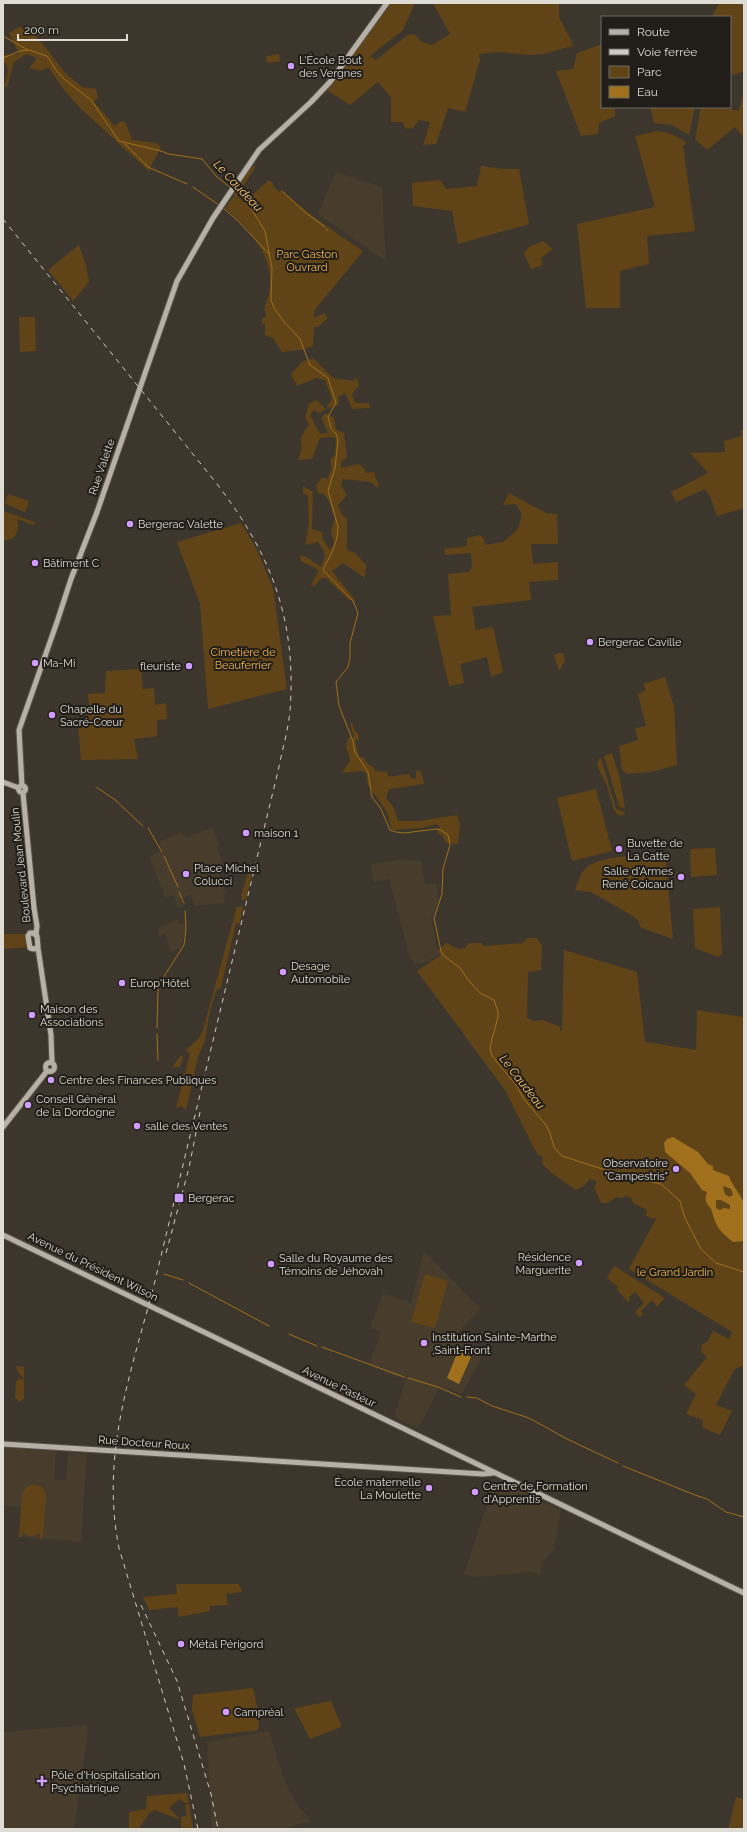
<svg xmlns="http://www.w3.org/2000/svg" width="747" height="1832" font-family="Raleway,sans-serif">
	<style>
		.built { fill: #483d2d }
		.green { fill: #604417 }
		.water { fill: #a0701d; fill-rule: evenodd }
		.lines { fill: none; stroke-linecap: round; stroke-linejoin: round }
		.stream { stroke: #a0701d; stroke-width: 1 }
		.major-casing { stroke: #5a544a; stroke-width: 7 }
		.major { stroke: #b7b0a6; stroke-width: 5 }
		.rail { stroke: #cecac4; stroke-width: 1; stroke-dasharray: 5 5; stroke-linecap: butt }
		.poi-dot { fill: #d09dfe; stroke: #211e19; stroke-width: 1.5 }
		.labels { text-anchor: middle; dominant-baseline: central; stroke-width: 4; stroke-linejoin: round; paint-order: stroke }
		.poi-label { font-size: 11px; fill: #dfdbd5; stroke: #211e19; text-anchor: start }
		.park-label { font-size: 11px; fill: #f9b74d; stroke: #211e19 }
		.street-label { font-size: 11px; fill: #dfdbd5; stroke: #211e19 }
		.water-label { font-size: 12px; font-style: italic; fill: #fbc678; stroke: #211e19 }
	</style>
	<rect width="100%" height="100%" fill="#3d362c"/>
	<path class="built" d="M336,172L382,187L386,261L318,214Z
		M212,827L220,846L217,848L225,868L218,870L225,892L226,893L223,894L225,903L194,906L191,894L181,898L183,907L178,908L173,895L166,898L149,857L162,850L159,842L182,832L186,838Z
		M399,860L421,861L425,885L436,884L439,900L431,919L439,955L424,963L414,964L409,954L389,879L374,882L371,864Z
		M178,919L179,924L185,923V933L181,948L171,952L165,934L159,936L157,928Z
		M424,1251L481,1309L456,1334L485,1352L462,1394L440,1386L418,1429L394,1417L406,1379L384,1373L385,1370L369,1364L381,1332L370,1328L383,1293L411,1303Z
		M4,1448L56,1451L54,1480H66L68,1452L87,1454L81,1542L19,1537L21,1507L3,1506Z
		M503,1482L561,1510L554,1549L542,1563L540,1574L526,1572L478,1577L464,1574L493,1486Z
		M87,1725L88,1733L74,1829H3V1732Z
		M269,1731L284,1779L296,1803L311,1821L288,1827V1829H212L207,1742Z"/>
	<path class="green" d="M391,3H412L414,5L403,30L370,56L376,60L409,34L415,35L422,42L432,45L450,34L433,3H559V17L573,44L572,46L544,54L529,55L499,52L479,54L480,60L465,112L448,108L436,144L423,145L430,122L419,120L413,128L405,129L403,122H391V97L378,82L350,105L327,90Z
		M719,3H744V71L734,75L730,72V17H712Z
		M19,27L30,29L50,53L65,73L82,87L96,89L98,97L94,102L115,126L121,121L125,122L132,140L156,143L161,147C157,158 151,160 150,172L80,108L65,91L48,67L41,71L29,68L37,58L27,54L14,62L7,87H4L8,71L6,63L3,64V55L19,54L9,33Z
		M602,44V107H615V116L599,123L598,134L581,136L556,71L573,69L577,53Z
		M279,54L280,61L267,63L266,56Z
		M744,91V138L735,127L707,150L695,139L701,107H726V108L739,111Z
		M650,107H695L689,135L672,125L654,123Z
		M657,131C669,132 677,136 687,143L683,146L695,231L647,236L649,264L620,271V308H586L577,224L655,207L635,136Z
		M254,166H256L237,196L244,202L269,180L274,184L273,186L279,192L281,190C307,213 334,232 363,251L314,311V318L325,313L327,319L318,327H314L313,346L301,350L282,352L273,338L265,335V324H262V318H265L266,311H264C265,305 268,299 269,293C276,257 250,230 225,208L235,195L234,194L249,169Z
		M481,166L503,169H519L529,224L458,244L452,211L413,206L412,183L440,180L446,189L477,186Z
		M543,241L553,249L541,258L543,265L531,269L524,253L529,247Z
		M79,245L86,266L89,282L73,301L48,270Z
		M19,317H35L36,351L20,352Z
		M313,358L333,378L353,381L357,378L359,386L352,394L355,403H369L370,408L352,409L345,393L338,397L339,404L330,408L326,407L332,399L325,380L316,378L297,386L291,374L302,362Z
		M316,400L326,409L320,413L314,410L310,415L320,434L328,433L321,418L326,413L334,418L336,430L344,433L347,458L341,462V468L359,464L365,469V473L374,472L379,487L375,486L371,482L343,479L341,486L347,495L338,505L342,515L347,518V550L355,553L366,565L365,578L343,563L332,571L356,601L349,600L326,578H321L315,586L311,585L319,570L301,561L300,555L306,557L321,567C326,555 326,553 318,542L305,545L309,524L308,496L303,493V486L313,492L312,529L322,532V538L330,550L334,544L331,530L335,519L329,501L324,494L318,493L316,485L322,478L327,479L332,467L330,460L335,455L336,438L331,437L320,438L312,459L298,460L302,448C299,438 303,432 309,425L305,417L309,404Z
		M741,430H744V508L717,516L710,496L705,489L676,502L671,492L708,473L690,453L725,452L724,441L742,436Z
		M509,493L546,513L557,514L558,544H531L533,564L558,562V580L529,582L531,600L472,607L476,630L493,627L503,672L491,677L487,657L460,664L464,683L449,686L433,616L451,615L448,574L469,572L472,567L471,553L445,555L444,549L467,546V538L480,535L484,539L485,545L503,542L518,529L522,514L516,504L503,505Z
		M8,494L29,501L25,512L5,504Z
		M3,511L35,522L34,525L17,519C20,530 16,542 3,540Z
		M241,523L256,548L273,588L287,689L208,709L200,604L177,542Z
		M560,653H563L565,660L559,671L554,655Z
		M141,669L143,689L154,688L155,705L166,703L167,719L157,720V736L134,739L138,759L81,760L78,726C92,722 89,706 88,694L105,693L106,671Z
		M665,677L674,707L677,765L651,772L627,774L622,770L619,746L638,740L635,728L646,726L638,694L646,690L643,684Z
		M350,723H352L355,731L358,733L359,739L355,741L359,757L364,758L368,764L372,766L376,771L387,772L388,777L409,774L412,779L416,778V771H421L424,784L389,789L386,798L394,808L398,821H419L457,815L460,824L458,844L446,843L442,835L437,833L440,827L436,824L422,828L392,830L387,812L368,785L366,773L361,771L342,773C352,756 352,765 346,746L349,737L354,738Z
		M612,753L620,778L625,809L620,807L618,803L604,756Z
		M601,758L616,809L624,812L625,815H618L614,810L607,786L597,765L599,759Z
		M596,789L612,851L572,861L557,798Z
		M715,848L717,875L691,877L690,849Z
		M665,853L673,939L640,927L639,922L633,916L591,892L575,890C578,883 580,874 586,868C596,856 649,854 665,853Z
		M250,867L253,868L246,900H242L241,895Z
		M243,906L240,923H236L221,987L216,991L209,1015L205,1041L198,1057L186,1110L181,1106L176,1108L190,1053L185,1051L199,1038L203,1030L234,917L236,908Z
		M720,907L722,954L718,957L695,948L693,909Z
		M3,934H27L26,938L28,947L3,949Z
		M528,938H537L542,946L541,970L528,972L527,1018L534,1021L543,1020L561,1027L560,1030L562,1031L564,950L637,972L645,1042L696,1050L697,1010L744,1017V1366L736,1368L734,1370L716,1405L732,1411L720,1435L702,1427L703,1420L686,1414L696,1394L684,1385L707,1357L701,1352L702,1344L707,1342L713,1331L729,1339L732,1332L629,1269L657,1217L654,1219L646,1216L647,1210L633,1203L631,1198L626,1196L622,1198L617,1197L607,1203H601L594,1187L597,1182L590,1179L585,1185L576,1190L553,1174L542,1164L543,1157L537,1154L505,1090L417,971L441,955L438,951L446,943L458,949L465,948L469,943H482L483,946L522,943Z
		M181,1055L183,1057L180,1067H172Z
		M614,1266L662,1296L664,1299L657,1307L652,1300L641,1311L643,1314L640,1317L635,1312L644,1303L635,1292L629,1297L630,1300L628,1302L617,1290L618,1287L607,1278Z
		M425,1274L448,1281L435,1328L411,1322Z
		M16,1366L24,1367V1379L18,1372Z
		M20,1378L24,1380V1399L19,1402L15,1397L16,1381Z
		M33,1484L42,1487L46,1495L43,1539L40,1538V1533L31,1537L22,1532V1537H19L22,1494L26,1487Z
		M176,1584H239L242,1592L226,1594L228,1605L210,1606V1611L179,1617L177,1607L149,1610L143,1597L177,1594Z
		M253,1688L259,1715L258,1730L200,1737L192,1710L193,1695Z
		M331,1701L341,1725V1727L310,1739L294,1708Z
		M187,1793L189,1802L185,1803L179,1799L169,1808L178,1817V1819L155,1810L149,1813L139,1829H129V1812L146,1809L147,1796Z
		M736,1797L744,1799V1829H728Z
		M189,1803L193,1829H181V1817L187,1816L185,1805Z"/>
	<path class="water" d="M673,1137L698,1152L708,1164L713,1166V1170L729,1176C732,1185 738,1191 742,1199C747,1207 744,1231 744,1241L733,1242C726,1236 718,1230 715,1221C713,1217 713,1213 711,1209C706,1202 704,1202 707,1192L702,1190L690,1173L665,1152L664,1143L667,1139ZM724,1186L731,1189L733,1195L729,1197L725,1194L723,1187ZM716,1200H721L730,1205V1209L724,1208L720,1210L716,1208Z
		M458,1351L471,1357L459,1384L447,1378Z"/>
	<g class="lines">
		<path class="stream" d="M3,36L28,50
			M3,58L20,51L29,50L47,56L56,70L64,79L91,100L119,141L161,151L169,154L202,159L217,177L231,188
			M125,144L148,167L187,184
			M193,187L219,205
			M234,190L249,205L265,231L272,268L271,300L274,308L285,323L300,339L310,365L328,378L336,403L328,417L331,428L337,435L338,441L335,468L328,491L338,527L337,538L333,550L323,570L353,601L358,613L350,643V658L348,667L336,682L339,706L353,741L355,752L368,772L372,797L381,809L390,830L396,832L404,833L436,829L441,830L448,835L450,845L443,869L442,894L434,918L441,951L443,955L460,968L469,981L480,993L494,1000L498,1012V1017L492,1039L490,1048L492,1056L517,1086L523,1098L546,1125L550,1133L554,1147L562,1156L618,1174L661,1184L680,1201L685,1218L701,1249L716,1263L744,1272
			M282,191L306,213L325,227
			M222,207L238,221L269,254
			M326,230L328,229
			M96,787L114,799L143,826
			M148,828L162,852
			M164,856L178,887
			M179,892L184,903
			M157,1028L158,989L161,981L184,945L186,929L185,911
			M157,1034L158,1060
			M164,1274L183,1280
			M189,1283L269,1326
			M289,1334L317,1346
			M322,1347L404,1377
			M408,1378L438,1387L461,1397
			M467,1397L477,1398L492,1406L529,1418L567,1439L618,1463
			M623,1466L695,1495L707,1499L726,1512L744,1517"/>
		<defs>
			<path id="major" d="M3,782L19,788
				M18.5 789a3.5 3.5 0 1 1 7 0a3.5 3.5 0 1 1-7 0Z
				M22,786L19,730L57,622L71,579L97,512L177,281L213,218L259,150L311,102L330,82L387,3
				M23,793L34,908L37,926L36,934
				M30,933H33L37,936L38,947L34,949L30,948L28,936Z
				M38,948L51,1035L52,1063
				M45.5 1067a4.5 4.5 0 1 1 9 0a4.5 4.5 0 1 1-9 0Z
				M3,1127L47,1071
				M3,1235L744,1593
				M3,1444L483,1474L493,1473"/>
		</defs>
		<use href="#major" class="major-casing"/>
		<use href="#major" class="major"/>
		<path class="rail" d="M3,219L213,479C270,551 297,618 290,711C288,731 282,751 278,771L155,1281C132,1371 100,1453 119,1548L184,1764L198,1829
			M166,1253L189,1168L200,1112
			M141,1605L177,1681L211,1794L218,1829"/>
	</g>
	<g class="poi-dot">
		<circle cx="291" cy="66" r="4"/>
		<circle cx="130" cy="524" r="4"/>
		<circle cx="35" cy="563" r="4"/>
		<circle cx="590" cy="642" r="4"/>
		<circle cx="35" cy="663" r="4"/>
		<circle cx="189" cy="666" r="4"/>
		<circle cx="52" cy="715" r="4"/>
		<circle cx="246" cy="833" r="4"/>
		<circle cx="619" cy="849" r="4"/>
		<circle cx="186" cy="874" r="4"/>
		<circle cx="681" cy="877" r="4"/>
		<circle cx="283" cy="972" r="4"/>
		<circle cx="122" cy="983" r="4"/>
		<circle cx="32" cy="1015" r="4"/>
		<circle cx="51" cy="1080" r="4"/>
		<circle cx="28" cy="1105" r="4"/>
		<circle cx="137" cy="1126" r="4"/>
		<circle cx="676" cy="1169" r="4"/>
		<rect x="174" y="1193" width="10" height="10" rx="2"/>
		<circle cx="579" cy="1263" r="4"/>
		<circle cx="271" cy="1264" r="4"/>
		<circle cx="424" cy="1343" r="4"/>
		<circle cx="429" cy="1488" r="4"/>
		<circle cx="475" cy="1492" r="4"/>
		<circle cx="181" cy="1644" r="4"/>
		<circle cx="226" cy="1712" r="4"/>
		<path d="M40 1775h4v4h4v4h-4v4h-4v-4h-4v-4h4z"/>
	</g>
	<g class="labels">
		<g class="poi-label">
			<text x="299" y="60">L'École Bout<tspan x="299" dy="13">des Vergnes</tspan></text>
			<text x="138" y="524">Bergerac Valette</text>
			<text x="43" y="563">Bâtiment C</text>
			<text x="598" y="642">Bergerac Caville</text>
			<text x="43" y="663">Ma-Mi</text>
			<text x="181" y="666" text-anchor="end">fleuriste</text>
			<text x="60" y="709">Chapelle du<tspan x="60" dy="13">Sacré-Cœur</tspan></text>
			<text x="254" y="833">maison 1</text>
			<text x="627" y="843">Buvette de<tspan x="627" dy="13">La Catte</tspan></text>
			<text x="194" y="868">Place Michel<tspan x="194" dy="13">Colucci</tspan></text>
			<text x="673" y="871" text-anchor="end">Salle d'Armes<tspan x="673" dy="13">René Coicaud</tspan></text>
			<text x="291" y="966">Desage<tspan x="291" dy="13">Automobile</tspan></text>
			<text x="130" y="983">Europ'Hôtel</text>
			<text x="40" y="1009">Maison des<tspan x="40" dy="13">Associations</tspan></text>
			<text x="59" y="1080">Centre des Finances Publiques</text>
			<text x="36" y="1099">Conseil Général<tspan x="36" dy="13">de la Dordogne</tspan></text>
			<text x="145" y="1126">salle des Ventes</text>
			<text x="668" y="1163" text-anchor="end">Observatoire<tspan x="668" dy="13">"Campestris"</tspan></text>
			<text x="188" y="1198">Bergerac</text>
			<text x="571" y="1257" text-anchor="end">Résidence<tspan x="571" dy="13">Marguerite</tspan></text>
			<text x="279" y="1258">Salle du Royaume des<tspan x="279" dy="13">Témoins de Jéhovah</tspan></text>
			<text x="432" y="1337">Institution Sainte-Marthe<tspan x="432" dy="13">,Saint-Front</tspan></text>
			<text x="421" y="1482" text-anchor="end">École maternelle<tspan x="421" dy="13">La Moulette</tspan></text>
			<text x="483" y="1486">Centre de Formation<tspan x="483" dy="13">d'Apprentis</tspan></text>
			<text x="189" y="1644">Métal Périgord</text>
			<text x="234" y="1712">Campréal</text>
			<text x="51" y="1775">Pôle d'Hospitalisation<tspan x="51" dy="13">Psychiatrique</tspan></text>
		</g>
		<g class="park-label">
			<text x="307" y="254">Parc Gaston<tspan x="307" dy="13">Ouvrard</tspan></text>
			<text x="243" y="652">Cimetière de<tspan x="243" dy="13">Beauferrier</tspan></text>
			<text x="675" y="1272">le Grand Jardin</text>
		</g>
		<g class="street-label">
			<text transform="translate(102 467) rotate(-71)">Rue Valette</text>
			<text transform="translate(21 865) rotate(-96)">Boulevard Jean Moulin</text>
			<text transform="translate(93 1267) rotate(26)">Avenue du Président Wilson</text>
			<text transform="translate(339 1387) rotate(26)">Avenue Pasteur</text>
			<text transform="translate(144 1443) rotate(4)">Rue Docteur Roux</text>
		</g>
		<g class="water-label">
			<text transform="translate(238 186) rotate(47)">Le Caudeau</text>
			<text transform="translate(522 1082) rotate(52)">Le Caudeau</text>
		</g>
	</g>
	<rect width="747" height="1832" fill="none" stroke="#dfdbd5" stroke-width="8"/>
	<rect x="601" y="16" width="130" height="92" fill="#211e19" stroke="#6d6a64"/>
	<rect x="609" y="29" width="20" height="6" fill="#b7b0a6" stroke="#6d6a64"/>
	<text x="637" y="36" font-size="12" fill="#dfdbd5">Route</text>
	<rect x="609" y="49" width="20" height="6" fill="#cecac4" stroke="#6d6a64"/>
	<text x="637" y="56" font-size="12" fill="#dfdbd5">Voie ferrée</text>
	<rect x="609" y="66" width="20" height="12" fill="#604417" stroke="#6d6a64"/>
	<text x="637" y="76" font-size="12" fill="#dfdbd5">Parc</text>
	<rect x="609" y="86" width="20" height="12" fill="#a0701d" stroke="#6d6a64"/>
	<text x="637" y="96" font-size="12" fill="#dfdbd5">Eau</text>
	<path d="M18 34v6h109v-6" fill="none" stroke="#dfdbd5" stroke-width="2"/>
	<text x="24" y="34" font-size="12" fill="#dfdbd5" stroke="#211e19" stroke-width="3" paint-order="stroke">200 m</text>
</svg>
